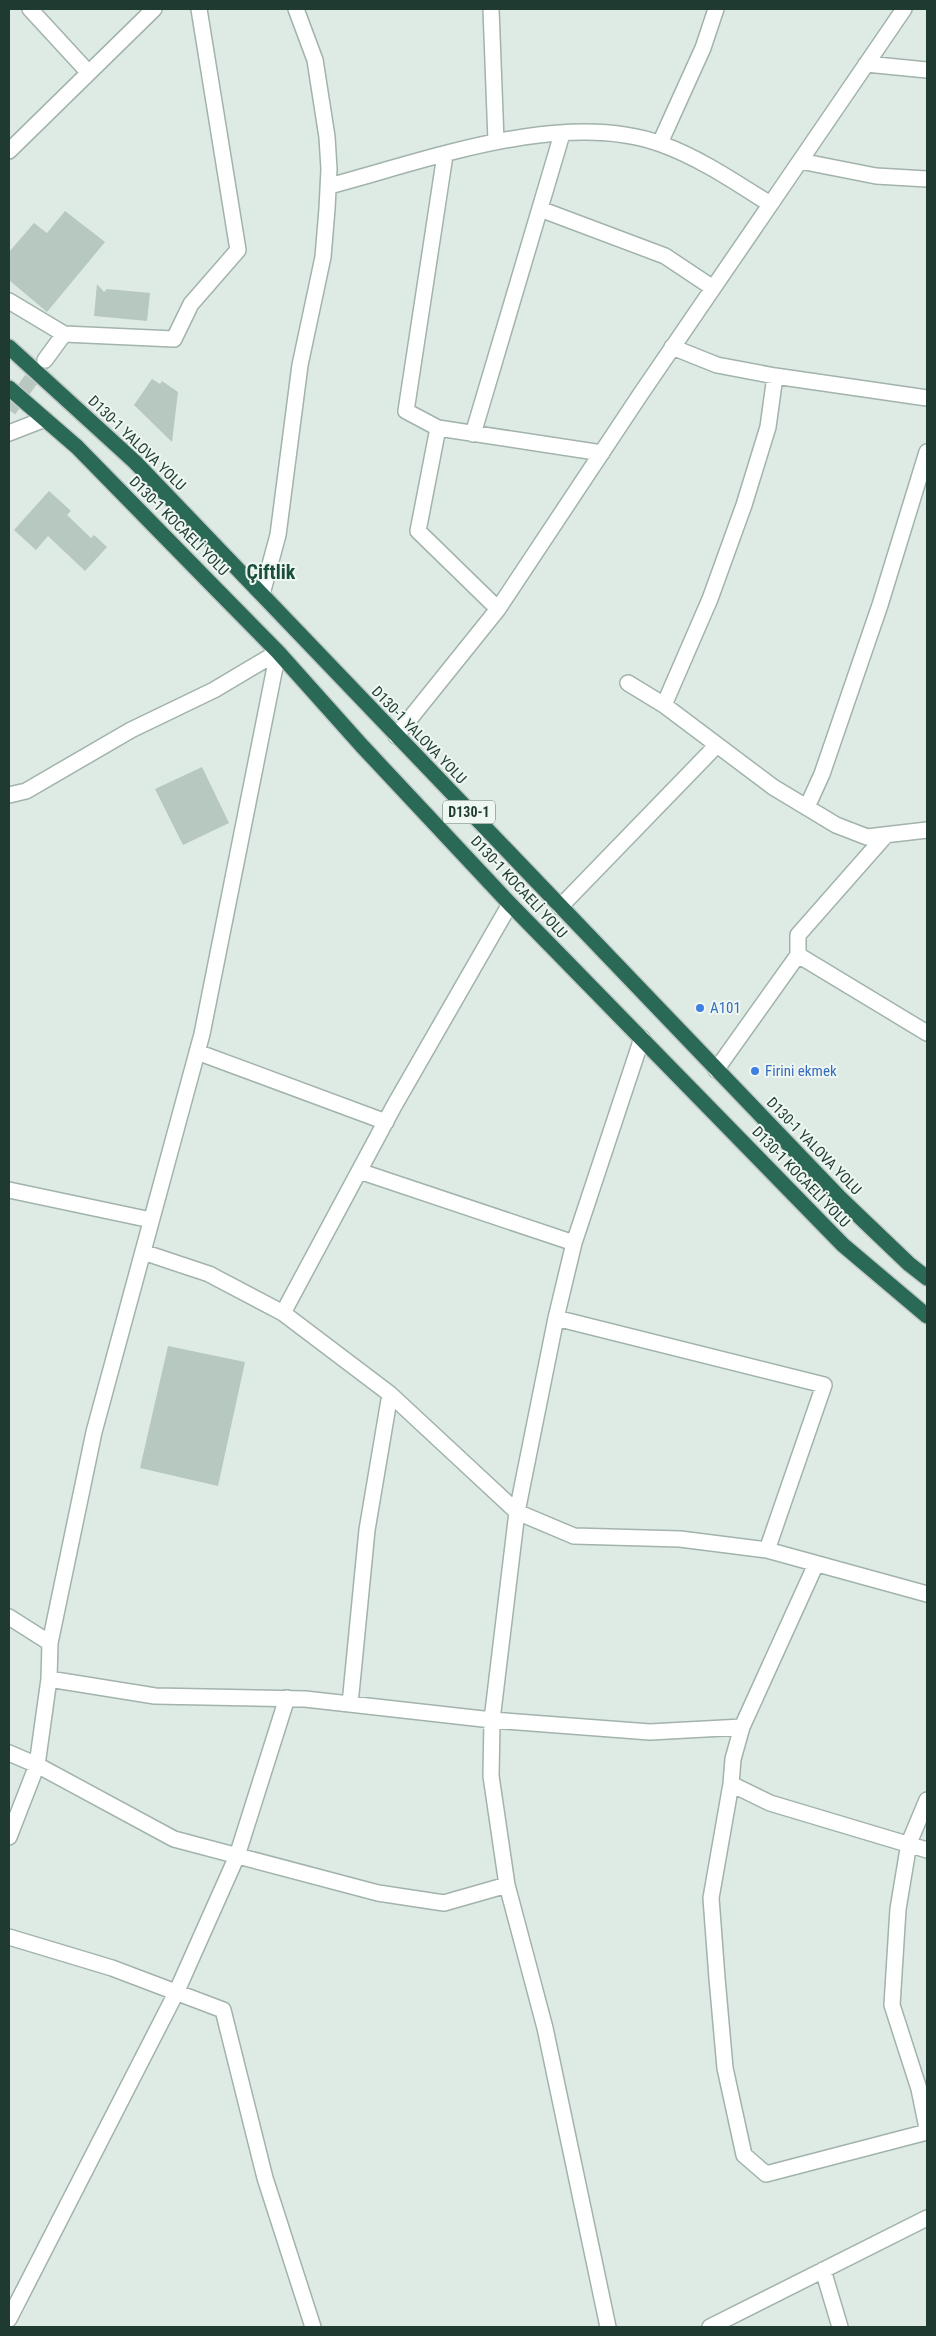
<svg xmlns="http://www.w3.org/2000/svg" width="936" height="2336" font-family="'Roboto Condensed',sans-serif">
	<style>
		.building { fill: #b6c8c0 }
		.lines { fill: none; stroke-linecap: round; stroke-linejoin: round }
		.minor-tunnel { stroke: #b8c8c0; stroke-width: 15; stroke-dasharray: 15 8; stroke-linecap: butt }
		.minor-casing { stroke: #a1b3ab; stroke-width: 18 }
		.highway-casing { stroke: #c0c8c5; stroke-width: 18 }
		.minor { stroke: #fff; stroke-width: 15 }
		.highway { stroke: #296956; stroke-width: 15 }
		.shop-dot { fill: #3f7fe0; stroke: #eff7f2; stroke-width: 2 }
		.labels { text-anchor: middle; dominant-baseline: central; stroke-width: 4; stroke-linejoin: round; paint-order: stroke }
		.shield { fill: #eff7f2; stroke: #5d736b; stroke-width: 1 }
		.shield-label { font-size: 14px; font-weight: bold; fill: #1f3b31 }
		.street-label { font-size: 15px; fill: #1f3b31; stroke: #eff7f2 }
		.shop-label { font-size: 15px; fill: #366cbe; stroke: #eff7f2; text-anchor: start }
		.district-label { font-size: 20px; font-weight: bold; fill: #1a4e3d; stroke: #eff7f2 }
	</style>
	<rect width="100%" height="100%" fill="#deebe4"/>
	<path class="building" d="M65,211L105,242L47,312L9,280V252L34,223L47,233Z
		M97,284L104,292L107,289L150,293L147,321L94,316Z
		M152,379L160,384L162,381L178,392L172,442L134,405Z
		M49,491L71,511L67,515L91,538L94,535L107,547L85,571L48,536L36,550L14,530Z
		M202,767L229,823L183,845L155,789Z
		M168,1346L245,1362L218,1486L140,1468Z"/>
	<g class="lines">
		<path class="minor-tunnel" d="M9,410L43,363"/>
		<defs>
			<path id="minor" d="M30,9L88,72
				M491,9L496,141
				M866,64L927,70
				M660,143L703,48L716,9
				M9,151L154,9
				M800,161L876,176L927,179
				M329,186C425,161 564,108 661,144C700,158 735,182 770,204
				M540,209L665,256L713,288
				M9,301L64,334L174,339L191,304L238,250L199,9
				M672,347L717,365L775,376L927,398
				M45,360L64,334
				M438,428L406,411L445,155
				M9,433L45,419
				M473,434L562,134
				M262,594L278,535L300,365L323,257L327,209L329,169L327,137L315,60L296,9
				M498,609L418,531L438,428L602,453
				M628,683L664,705L773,787L836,825L867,837L927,830
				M664,705L710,599L744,505L768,427L775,376
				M396,736L498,609L640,395L904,9
				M9,795L26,791L131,730L214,690L278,652
				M807,807L822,774L880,605L927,452
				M886,835L798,935V955L927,1033
				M560,907L717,745
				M197,1052L386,1122
				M716,1070L798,955
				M359,1171L574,1243
				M9,1190L151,1220
				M143,1252L209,1274L283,1313L390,1394L517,1512L574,1536L680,1539L767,1550L927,1594
				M283,1313L394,1106L510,904
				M556,1318L824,1385L767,1550
				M9,1617L50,1643
				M49,1679L155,1696L305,1699L492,1720L650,1732L742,1727L816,1564
				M350,1704L367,1530L390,1394
				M742,1727L733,1759L731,1784L770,1803L927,1850
				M9,1753L37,1765L174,1839L378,1893L444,1903L507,1885
				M731,1784L711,1898L717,1978L725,2068L744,2155L766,2174L927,2132
				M927,1800L909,1843L898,1909L892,2005L919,2089L927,2128
				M9,1837L37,1765L49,1679L50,1643L94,1432L202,1034L278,652
				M9,1937L112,1968L223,2010L265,2178L313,2327
				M823,2270L840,2327
				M9,2319L176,1993L237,1856L287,1698
				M608,2327L545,2028L507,1885L491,1776L492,1720L517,1512L556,1318L574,1243L642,1038
				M710,2327L927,2218"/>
			<path id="highway" d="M9,347L135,462L840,1198L909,1264L927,1278
				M9,388L77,447L218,591L278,652L362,746L510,904L843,1245L927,1316"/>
		</defs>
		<use href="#minor" class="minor-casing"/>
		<use href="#highway" class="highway-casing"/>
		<use href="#minor" class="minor"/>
		<use href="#highway" class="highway"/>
	</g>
	<g class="shop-dot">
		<circle cx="700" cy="1008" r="5"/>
		<circle cx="755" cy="1071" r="5"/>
	</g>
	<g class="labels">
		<rect class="shield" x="443" y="800.5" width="52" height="23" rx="4"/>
		<g class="shield-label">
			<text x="469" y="812">D130-1</text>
		</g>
		<g class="street-label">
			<text transform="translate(137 443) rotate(44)">D130-1 YALOVA YOLU</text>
			<text transform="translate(179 526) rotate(45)">D130-1 KOCAELİ YOLU</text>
			<text transform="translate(419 735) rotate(46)">D130-1 YALOVA YOLU</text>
			<text transform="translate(519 887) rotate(47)">D130-1 KOCAELİ YOLU</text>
			<text transform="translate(814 1146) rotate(46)">D130-1 YALOVA YOLU</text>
			<text transform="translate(801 1177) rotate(46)">D130-1 KOCAELİ YOLU</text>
		</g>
		<g class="shop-label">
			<text x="710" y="1008">A101</text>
			<text x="765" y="1071">Firini ekmek</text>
		</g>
		<g class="district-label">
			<text x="271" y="572">Çiftlik</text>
		</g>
	</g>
	<rect width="936" height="2336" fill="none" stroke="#1f3b31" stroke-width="20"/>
</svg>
